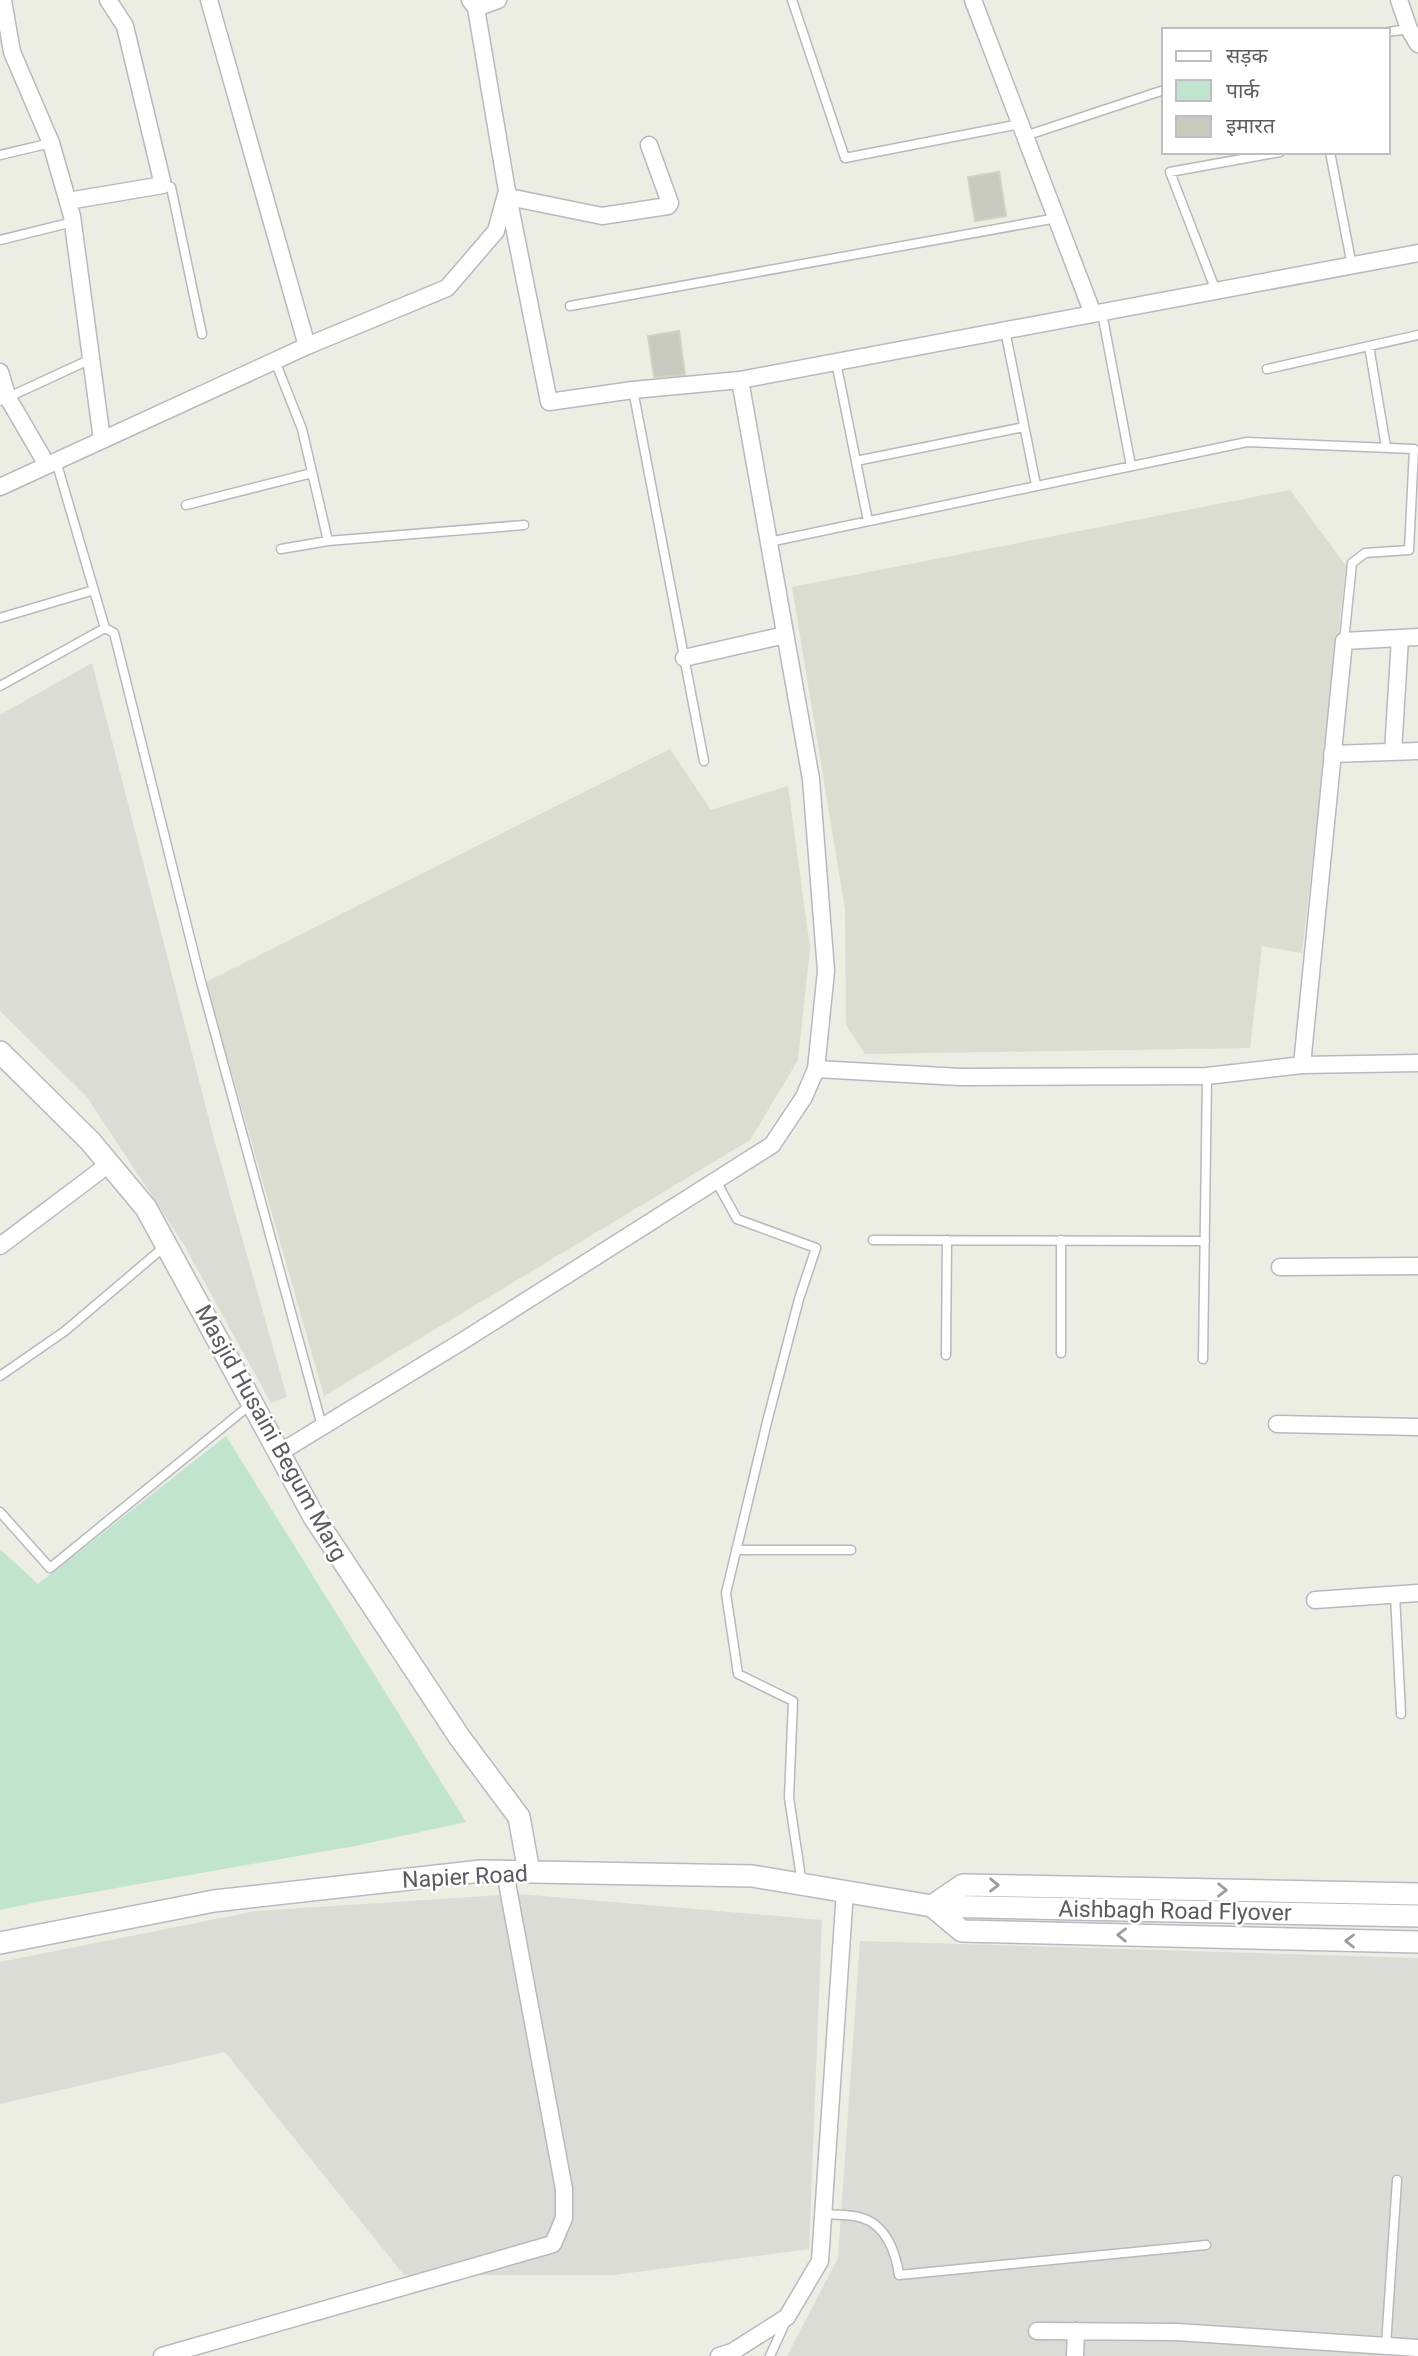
<svg xmlns="http://www.w3.org/2000/svg" width="1418" height="2356" font-family="Roboto,'Noto Sans Devanagari',sans-serif">
	<style>
		.industrial { fill: #dbdcd5 }
		.education { fill: #dcddd1 }
		.green { fill: #c0e4ce }
		.building { fill: #c8c9bf; stroke: #d1d2c2; stroke-width: 2 }
		.lines { fill: none; stroke-linecap: round; stroke-linejoin: round }
		.lane-casing { stroke: #b8b8bf; stroke-width: 11 }
		.street-casing { stroke: #b8b8bf; stroke-width: 19 }
		.secondary-casing { stroke: #b9b9c1; stroke-width: 24 }
		.lane { stroke: #fff; stroke-width: 8 }
		.street { stroke: #fff; stroke-width: 16 }
		.secondary { stroke: #fff; stroke-width: 21 }
		.oneway { stroke: #9d9da1 }
		.labels { text-anchor: middle; dominant-baseline: central; stroke-width: 5; stroke-linejoin: round; paint-order: stroke }
		.street-label { font-size: 23px; fill: #5b5c63; stroke: #fff }
	</style>
	<rect width="100%" height="100%" fill="#ecede3"/>
	<path class="industrial" d="M92,663L213,1135L287,1397L271,1403L183,1243L87,1097L0,1011V715Z
		M519,1894L822,1920L809,2249L614,2275H404L225,2052L0,2104V1962L256,1911Z
		M860,1941L1418,1958V2356H787L838,2258Z"/>
	<path class="education" d="M1290,490L1346,566L1302,953L1262,946L1250,1048L865,1054L846,1025L845,909L792,587Z
		M670,749L711,810L788,786L810,948L798,1060L750,1140L324,1396L206,982Z"/>
	<path class="green" d="M226,1436L466,1822L360,1845L37,1902L0,1910V1549L38,1584Z"/>
	<path class="building" d="M999,172L1006,216L975,221L968,177Z
		M679,331L685,375L654,377L648,336Z"/>
	<g class="lines">
		<defs>
			<path id="lane" d="M792,0L845,158L1020,124
				M1388,32L1409,29
				M1025,136L1164,90
				M1330,152L1352,266
				M0,155L51,143
				M163,185L171,187L202,334
				M0,240L73,222
				M1216,291L1170,172L1280,152
				M570,306L1057,218
				M1102,313L1131,466
				M1005,330L1036,485
				M1369,346L1386,447
				M275,361L302,429L328,541
				M836,362L868,521
				M1267,369L1418,335
				M633,390L704,761
				M0,401L91,359
				M56,461L105,628L114,633L200,978L322,1426
				M856,461L1024,427
				M186,505L312,473
				M769,542L1247,442L1414,449L1409,550L1365,553L1352,563L1344,641
				M281,549L328,541L524,525
				M0,618L94,590
				M0,686L105,628
				M716,1181L737,1219L816,1248L799,1299L767,1422L726,1593L738,1674L793,1701L789,1798L802,1884
				M873,1240L1205,1241
				M1061,1240V1353
				M946,1355L947,1240
				M1203,1359L1207,1076
				M0,1376L65,1331L164,1247
				M0,1512L50,1568L250,1405
				M736,1550H851
				M1395,1595L1401,1714
				M823,2214C835,2215 850,2214 862,2218C886,2225 896,2253 899,2275L1206,2245
				M1386,2345L1397,2180
				M770,2356L785,2323"/>
			<path id="street" d="M3,0L12,52L51,143L72,216L102,440
				M209,0L307,346
				M973,0L1093,314
				M1399,0L1409,29L1418,44
				M476,8L498,0
				M507,191L549,402L633,390L740,380L1418,253
				M509,197L602,216L668,206L670,203L649,145
				M68,201L163,185L125,26L108,0
				M0,372L8,398L47,465
				M0,487L307,346L447,288L496,231L507,191L476,8L470,0
				M684,658L785,635
				M1393,752L1400,638L1418,637
				M1332,754L1418,751
				M1302,1065L1344,641L1400,638
				M816,1069L960,1077L1207,1076L1302,1065L1418,1063
				M0,1246L109,1164
				M1280,1267L1418,1266
				M1277,1424L1418,1427
				M279,1453L461,1342L772,1145L804,1097L816,1069L826,971L811,779L740,380
				M1315,1600L1418,1593
				M1037,2331L1177,2332L1418,2348
				M162,2356L553,2244L564,2218V2189L505,1872
				M719,2356L732,2352L787,2317L820,2261L845,1891
				M1075,2356L1076,2331"/>
			<path id="secondary" d="M0,1052L90,1141L146,1208L314,1517L460,1738L519,1817L529,1872
				M932,1906L962,1931L1418,1942
				M932,1906L963,1885L1418,1894
				M0,1943L214,1901L481,1871L752,1876L932,1906L1418,1916"/>
		</defs>
		<use href="#lane" class="lane-casing"/>
		<use href="#street" class="street-casing"/>
		<use href="#secondary" class="secondary-casing"/>
		<use href="#lane" class="lane"/>
		<use href="#street" class="street"/>
		<use href="#secondary" class="secondary"/>
	</g>
	<defs><path id="oneway-chevron" d="M-2-3.5L2.5 0L-2 3.5" fill="none" stroke-width="1.6" stroke-linecap="round" stroke-linejoin="round" transform="scale(1.75)"/></defs>
	<g class="oneway">
		<use href="#oneway-chevron" transform="translate(994 1885) rotate(1)"/>
		<use href="#oneway-chevron" transform="translate(1222 1890) rotate(1)"/>
		<use href="#oneway-chevron" transform="translate(1122 1935) rotate(-179)"/>
		<use href="#oneway-chevron" transform="translate(1350 1941) rotate(-179)"/>
	</g>
	<g class="labels">
		<g class="street-label">
			<text transform="translate(271 1433) rotate(61)">Masjid Husaini Begum Marg</text>
			<text transform="translate(465 1877) rotate(-3)">Napier Road</text>
			<text transform="translate(1175 1911) rotate(1)">Aishbagh Road Flyover</text>
		</g>
	</g>
	<rect x="1162" y="28" width="228" height="126" fill="#ffffff" stroke="#bdbec1" stroke-width="2"/>
	<rect x="1176" y="51" width="35" height="10" fill="#ffffff" stroke="#bdbec1" stroke-width="2"/>
	<text x="1226" y="63" font-size="21" fill="#5b5c63">सड़क</text>
	<rect x="1176" y="80" width="35" height="21" fill="#c0e4ce" stroke="#bdbec1" stroke-width="2"/>
	<text x="1226" y="98" font-size="21" fill="#5b5c63">पार्क</text>
	<rect x="1176" y="116" width="35" height="21" fill="#c8c9bf" stroke="#bdbec1" stroke-width="2"/>
	<text x="1226" y="133" font-size="21" fill="#5b5c63">इमारत</text>
</svg>
